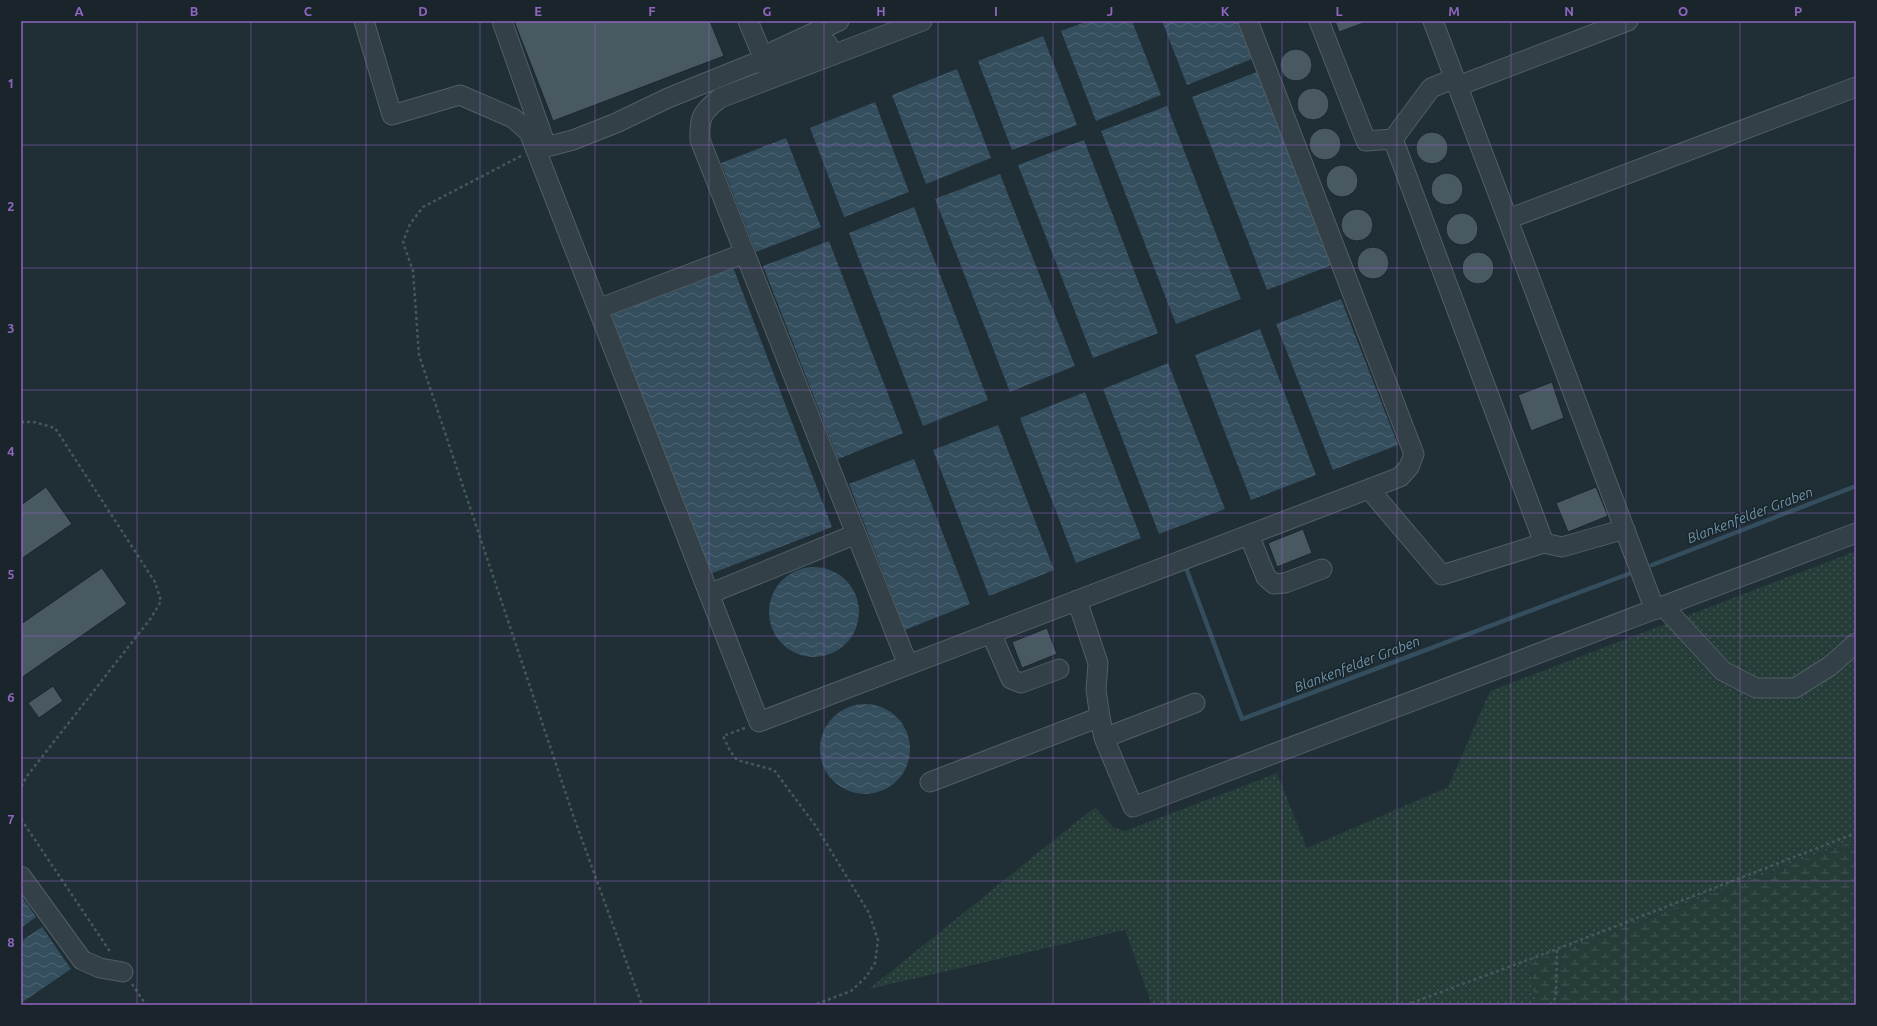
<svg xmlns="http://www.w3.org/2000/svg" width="1877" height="1026" font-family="Ubuntu,sans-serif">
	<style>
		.grass { fill: url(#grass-dots) }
		.wetland { fill: url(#wetland-marsh) }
		.water { fill: url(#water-waves) }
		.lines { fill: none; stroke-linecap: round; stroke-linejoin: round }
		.stream { stroke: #344e5e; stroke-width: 4.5 }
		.building { fill: #485962; stroke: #1b272e }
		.minor-casing { stroke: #515e65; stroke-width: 21 }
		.path { stroke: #445957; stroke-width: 2.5; stroke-dasharray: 3 3; stroke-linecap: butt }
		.minor { stroke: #344047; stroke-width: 19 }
		.grid { fill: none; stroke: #8f65c1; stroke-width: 1; stroke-opacity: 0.55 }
		.labels { text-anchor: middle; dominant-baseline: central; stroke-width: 3; stroke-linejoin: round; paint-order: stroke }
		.water-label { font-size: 14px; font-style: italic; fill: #6f93a8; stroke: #19252b }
		.neatline { fill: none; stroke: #8f65c1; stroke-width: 1.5 }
		.grid-label { font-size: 13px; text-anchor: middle; font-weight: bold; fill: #8f65c1 }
	</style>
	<defs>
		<pattern id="grass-dots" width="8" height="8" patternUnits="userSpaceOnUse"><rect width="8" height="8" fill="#253c38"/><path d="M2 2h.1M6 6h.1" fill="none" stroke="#425653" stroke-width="1.8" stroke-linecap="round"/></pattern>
		<pattern id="wetland-marsh" width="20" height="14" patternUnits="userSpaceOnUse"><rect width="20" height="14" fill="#253c38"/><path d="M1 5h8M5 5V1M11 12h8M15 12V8" fill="none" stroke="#425653"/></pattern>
		<pattern id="water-waves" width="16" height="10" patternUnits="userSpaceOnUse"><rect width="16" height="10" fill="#344e5e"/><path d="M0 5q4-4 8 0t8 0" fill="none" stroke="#4f6673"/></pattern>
	</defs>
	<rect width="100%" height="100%" fill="#202e36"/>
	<path class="grass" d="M1856,551V840L1529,963L1537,1005H1152L1125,930L869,989L1095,807L1113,827L1125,831L1277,773L1307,848L1448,787L1490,691Z"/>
	<path class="wetland" d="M1856,840V1005H1537L1529,963Z"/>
	<path class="water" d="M1088,21H1132L1161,95L1096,121L1061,31Z
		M1162,21H1237L1252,59L1187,85Z
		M1043,36L1077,125L1012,150L978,61Z
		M957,69L991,158L926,184L892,95Z
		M1257,72L1332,265L1267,290L1192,97Z
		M875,102L909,192L844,217L810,128Z
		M1167,106L1241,299L1176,324L1101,131Z
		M786,138L821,227L756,252L721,163Z
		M1084,140L1158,333L1093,358L1018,165Z
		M1000,174L1075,366L1010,392L935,199Z
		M914,207L988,400L923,426L849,233Z
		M829,241L903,433L838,459L763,266Z
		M733,267L832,527L710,574L611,314Z
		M1341,299L1398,445L1333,470L1276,324Z
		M1260,329L1316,475L1251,500L1195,355Z
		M1168,363L1225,509L1159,534L1103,389Z
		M1085,392L1141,538L1076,563L1020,418Z
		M998,425L1054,570L989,596L933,450Z
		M914,459L970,604L905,630L849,484Z
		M769 612a45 45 0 1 1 90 0a45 45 0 1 1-90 0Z
		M820 749a45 45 0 1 1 90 0a45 45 0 1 1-90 0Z
		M21,895L36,917L21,928Z
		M42,927L71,969L21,1003V941Z"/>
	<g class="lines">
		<path class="stream" d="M1652,565L1856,486
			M1186,568L1242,719L1631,573"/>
	</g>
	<path class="building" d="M514,21H710L724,56L553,121Z
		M1335,21H1369L1339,32Z
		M1280 65a16 16 0 1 1 32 0a16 16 0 1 1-32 0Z
		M1297 104a16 16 0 1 1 32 0a16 16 0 1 1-32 0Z
		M1309 144a16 16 0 1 1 32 0a16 16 0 1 1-32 0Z
		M1416 148a16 16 0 1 1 32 0a16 16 0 1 1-32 0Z
		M1326 181a16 16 0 1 1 32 0a16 16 0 1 1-32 0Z
		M1431 189a16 16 0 1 1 32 0a16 16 0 1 1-32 0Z
		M1341 225a16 16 0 1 1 32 0a16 16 0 1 1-32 0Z
		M1446 229a16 16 0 1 1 32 0a16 16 0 1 1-32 0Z
		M1357 263a16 16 0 1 1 32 0a16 16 0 1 1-32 0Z
		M1462 268a16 16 0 1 1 32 0a16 16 0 1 1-32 0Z
		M1552,382L1564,418L1531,431L1518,395Z
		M46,487L72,524L21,559V505Z
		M1596,487L1608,516L1568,532L1556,503Z
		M1303,529L1312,553L1277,567L1268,543Z
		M102,568L127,604L21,678V624Z
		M1047,628L1057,654L1022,668L1012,642Z
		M53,686L63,701L39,718L28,703Z"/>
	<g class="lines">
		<defs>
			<path id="minor" d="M364,21L392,115L460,95L513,118L529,132L759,722L1400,477L1409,467L1414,454L1248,21
				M502,21L546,146
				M748,21L763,57
				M1319,21L1366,141L1393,139L1431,88L1455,78
				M1433,21L1655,610
				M772,52L839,21
				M1458,86L1628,21
				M1393,139L1544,543
				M535,148L546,147L573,140L616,123L668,98L752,64L779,59L828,44
				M1508,219L1856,87
				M598,309L745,253
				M1369,489L1442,575L1544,543L1562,547L1625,529
				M1249,535L1266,577L1274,584L1285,583L1322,569
				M709,594L856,534
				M1077,600L1098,663L1096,690L1100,717
				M1664,607L1723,671L1756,688H1795L1830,666L1856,643
				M991,633L1011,679L1021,683L1059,669
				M908,665L700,140C699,117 702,112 720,98L922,21
				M1104,738L1195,703
				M930,782L1100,717L1104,738L1133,807L1856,533
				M21,876L82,960L100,968L123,972"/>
		</defs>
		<use href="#minor" class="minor-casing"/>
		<path class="path" d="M521,156L423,207L410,224L403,242L413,271L419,355L573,815L642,1005
			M21,422H34L55,428L155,582L161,601L151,618L27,776L21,787
			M745,728L723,736L730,751L737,760L774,770L815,825L869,913L878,940L875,963L866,977L851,991L814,1005
			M21,819L111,953
			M132,984L146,1005
			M1406,1005L1557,949L1856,833
			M1550,1005L1556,997L1557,949"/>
		<use href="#minor" class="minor"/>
	</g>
	<path class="grid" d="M137,21V1005M251,21V1005M366,21V1005M480,21V1005M595,21V1005M709,21V1005M824,21V1005M938,21V1005M1053,21V1005M1168,21V1005M1282,21V1005M1397,21V1005M1511,21V1005M1626,21V1005M1740,21V1005M21,145H1856M21,268H1856M21,390H1856M21,513H1856M21,636H1856M21,758H1856M21,881H1856"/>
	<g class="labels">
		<g class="water-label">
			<text transform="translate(1750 515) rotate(-21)">Blankenfelder Graben</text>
			<text transform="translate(1357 664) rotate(-21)">Blankenfelder Graben</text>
		</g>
	</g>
	<rect width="1877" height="1026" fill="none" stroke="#19252b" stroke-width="44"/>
	<rect x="22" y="22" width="1833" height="982" class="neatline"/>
	<g class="grid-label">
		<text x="79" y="16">A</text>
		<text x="194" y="16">B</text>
		<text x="308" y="16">C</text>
		<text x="423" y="16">D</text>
		<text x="538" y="16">E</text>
		<text x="652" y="16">F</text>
		<text x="767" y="16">G</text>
		<text x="881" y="16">H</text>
		<text x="996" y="16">I</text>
		<text x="1110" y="16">J</text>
		<text x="1225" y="16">K</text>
		<text x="1339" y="16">L</text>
		<text x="1454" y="16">M</text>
		<text x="1569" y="16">N</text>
		<text x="1683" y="16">O</text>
		<text x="1798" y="16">P</text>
		<text x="11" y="88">1</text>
		<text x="11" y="211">2</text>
		<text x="11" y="333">3</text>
		<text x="11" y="456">4</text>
		<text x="11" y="579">5</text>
		<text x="11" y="702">6</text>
		<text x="11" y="824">7</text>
		<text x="11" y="947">8</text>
	</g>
</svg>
